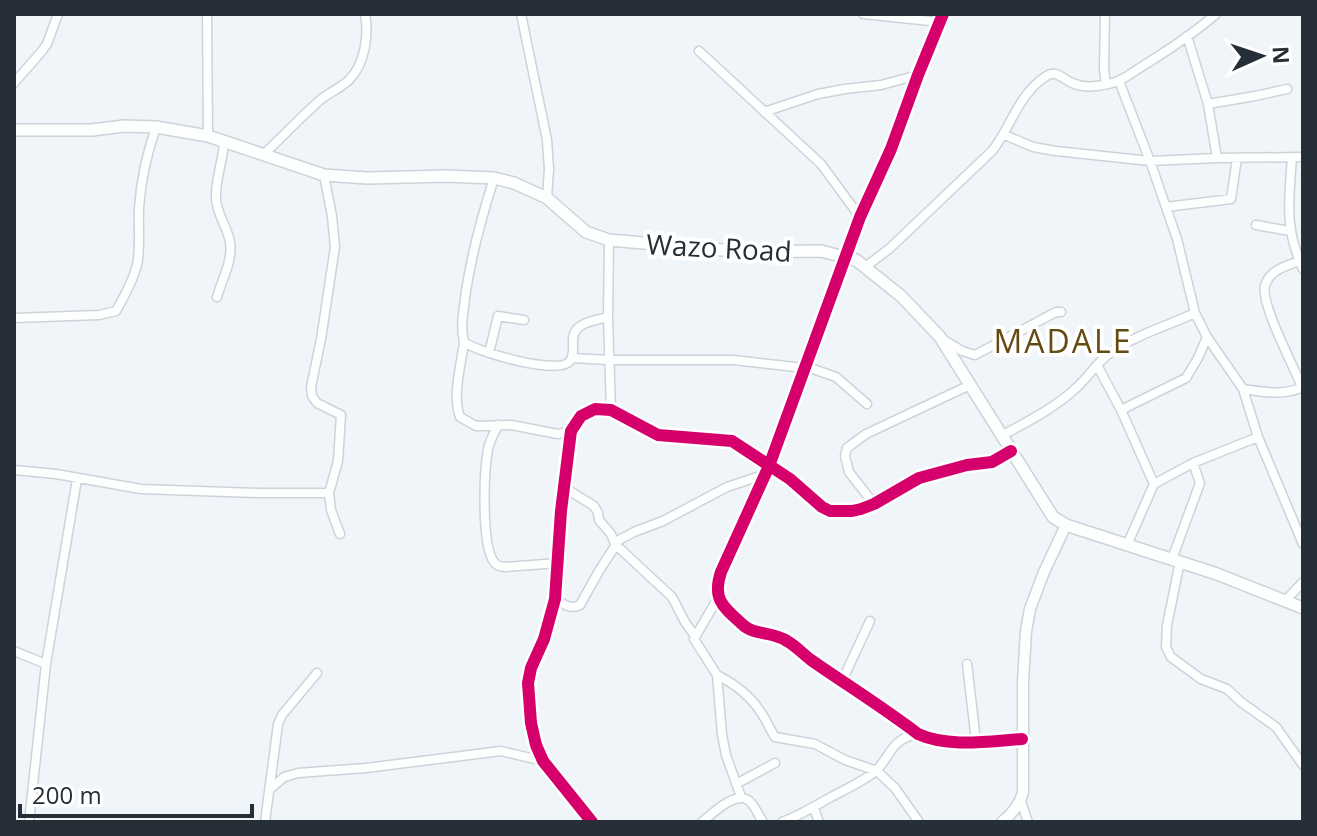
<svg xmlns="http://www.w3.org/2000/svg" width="1317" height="836" font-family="'Open Sans',sans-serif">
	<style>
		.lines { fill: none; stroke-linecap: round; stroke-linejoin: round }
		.minor-casing { stroke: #ccd3d9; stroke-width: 11 }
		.tertiary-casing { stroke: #ccd3d9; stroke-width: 13 }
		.secondary-casing { stroke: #ccd3d9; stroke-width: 14 }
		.minor { stroke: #fdfefe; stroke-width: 8 }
		.tertiary { stroke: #fdfefe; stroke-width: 10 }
		.secondary { stroke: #fdfefe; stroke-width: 11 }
		.cycleway-casing { stroke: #fff; stroke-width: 17 }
		.cycleway { stroke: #d6006c; stroke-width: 12 }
		.labels { text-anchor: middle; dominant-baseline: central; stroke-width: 8; stroke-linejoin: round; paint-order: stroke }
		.street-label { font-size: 28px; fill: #262f37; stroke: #fff }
		.quarter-label { font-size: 32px; letter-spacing: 2px; fill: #644b11; stroke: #fff }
	</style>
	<rect width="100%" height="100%" fill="#f0f5fa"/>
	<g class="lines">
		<defs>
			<path id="minor" d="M207,14L208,136
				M521,14L547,140L549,169L547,198
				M863,14L940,22
				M943,14L918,75L891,149L860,217L769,466L721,572C712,599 723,607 742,624C754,636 773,631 787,641C796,646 803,654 811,660C847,685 884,708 918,734C949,748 989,741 1022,739
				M1105,14L1104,70L1106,84
				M1187,36L1208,104L1217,158
				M699,51L821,164L860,217
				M1119,81L1150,161L1177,239L1195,313L1207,337L1243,389L1258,437L1303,544
				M14,83L42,51L47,44L58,14
				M1208,104L1255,96L1287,89
				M764,112L818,94L845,89L881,85L918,75
				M1005,135L1033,147L1056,151L1150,161L1217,158L1303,157
				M263,155C281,138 299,119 318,102C327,93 340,89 349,80C365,64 369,35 365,14
				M1292,157C1289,201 1284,227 1303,269
				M324,175L332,216L335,247L321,339L311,387L312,396L317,403L341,415L338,461L329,493L331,510L340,534
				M494,178C482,216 472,252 466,291C464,308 460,325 464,342C477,352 559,376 570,361C574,356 573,349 573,343C571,323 592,321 608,317
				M1166,207L1231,199L1237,158
				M1256,225L1290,231
				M609,240L608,317L611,410
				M1299,261C1286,266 1269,270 1265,286C1260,303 1294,367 1302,387
				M865,267L889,249L992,151C1011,127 1018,95 1045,77C1056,69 1061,78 1072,83C1079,86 1088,87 1096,86C1103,85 1113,84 1120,80C1129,76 1137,69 1146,64C1170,49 1194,33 1216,14
				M217,297C222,279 233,261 230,242C227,226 217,215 216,199C215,180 223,161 224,142
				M14,318L99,315L116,311C124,297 133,281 137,265C141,246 138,227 139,208C141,180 147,153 156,127
				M944,340L962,351L975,355L1056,312H1061
				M464,342C461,366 452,395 460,417L476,426L511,425L558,434L571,431
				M489,353L498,316L524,320
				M572,358L609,360H734L813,369L836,377L867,404
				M1097,365L1121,410L1154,484
				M1243,389C1265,392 1283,396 1303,387
				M1121,410L1186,378L1198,358L1207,337
				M498,425C494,433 490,440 488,449C484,471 481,545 494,562C498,567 500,566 505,567L558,563
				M1001,436C1027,422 1053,409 1075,389C1088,378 1096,363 1110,353C1135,335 1167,326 1195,313
				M14,470L56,474L141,489L259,493H329
				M565,488L594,506L598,513L599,520L611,534L615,544L672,597L685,622L695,636
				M874,504L849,472L845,456L847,448L866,434L970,385
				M1127,545L1154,484L1193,463L1258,437
				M1172,559L1200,483L1193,463
				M1180,562L1167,625L1166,647L1171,657L1201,679L1227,689L1241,702L1276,727L1303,765
				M718,598L694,639L717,675L722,735L726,755L741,797
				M555,599C564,604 570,610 580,605L599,571L619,540L634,532L663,521L727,487L766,474
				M1286,600L1303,582
				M14,651L46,664
				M967,664L976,741
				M717,675C735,684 751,696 762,714C767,721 770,730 775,737L815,744L845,760L877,771L895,788L919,822
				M842,681L870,621
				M736,784L775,763
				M270,789L284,777L298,773L366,768L501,751L543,761
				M1021,801L1028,822
				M814,808L819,822
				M29,822L46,664L77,479
				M265,822L278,724L282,715L317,673
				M592,822L543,761L536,745L531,723L528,683L531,668L544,639L555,599L561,511L571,431L581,416L595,409L611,410L658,435L732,441L790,479L822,507L830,511H852L861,509L874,504L919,478L967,465L992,462L1011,451
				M702,822C712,814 735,791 748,800C755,805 758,815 763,822
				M782,822C801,815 816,805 833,796C847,789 859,783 872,774C891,760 888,739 918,734"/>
			<path id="tertiary" d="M1002,822C1012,814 1020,805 1023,792V682L1026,631L1030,609L1044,572L1066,525"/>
			<path id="secondary" d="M14,130H92L124,126L156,127L208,136L324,175L367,178L446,176L494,178L514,183L547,198L586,232L609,240L746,252L821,251L856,260L901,296L940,337L1053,517L1066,525L1217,574L1303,608"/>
		</defs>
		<use href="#minor" class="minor-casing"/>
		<use href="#tertiary" class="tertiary-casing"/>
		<use href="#secondary" class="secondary-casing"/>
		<use href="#minor" class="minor"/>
		<use href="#tertiary" class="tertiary"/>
		<use href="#secondary" class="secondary"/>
		<defs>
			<path id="cycleway" d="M943,14L918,75L891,149L860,217L769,466L721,572C712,599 723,607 742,624C754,636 773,631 787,641C796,646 803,654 811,660C847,685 884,708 918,734C949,748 989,741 1022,739
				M592,822L543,761L536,745L531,723L528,683L531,668L544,639L555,599L561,511L571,431L581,416L595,409L611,410L658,435L732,441L790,479L822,507L830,511H852L861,509L874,504L919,478L967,465L992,462L1011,451"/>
		</defs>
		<use href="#cycleway" class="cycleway-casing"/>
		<use href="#cycleway" class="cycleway"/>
	</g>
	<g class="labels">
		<g class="street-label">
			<text transform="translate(719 247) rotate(3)">Wazo Road</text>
		</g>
		<g class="quarter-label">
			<text x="1063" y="340">MADALE</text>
		</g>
	</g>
	<rect width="1317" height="836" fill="none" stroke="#262f37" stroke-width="32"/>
	<g transform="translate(1261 56) rotate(87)" stroke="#ffffff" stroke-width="6" paint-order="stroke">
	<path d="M0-6L14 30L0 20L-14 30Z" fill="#262f37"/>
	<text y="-12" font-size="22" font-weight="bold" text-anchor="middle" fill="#262f37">N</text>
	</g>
	<path d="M20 804v12h232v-12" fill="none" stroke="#262f37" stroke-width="4"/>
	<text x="32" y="804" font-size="24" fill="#262f37" stroke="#ffffff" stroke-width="6" paint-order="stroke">200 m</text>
</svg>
